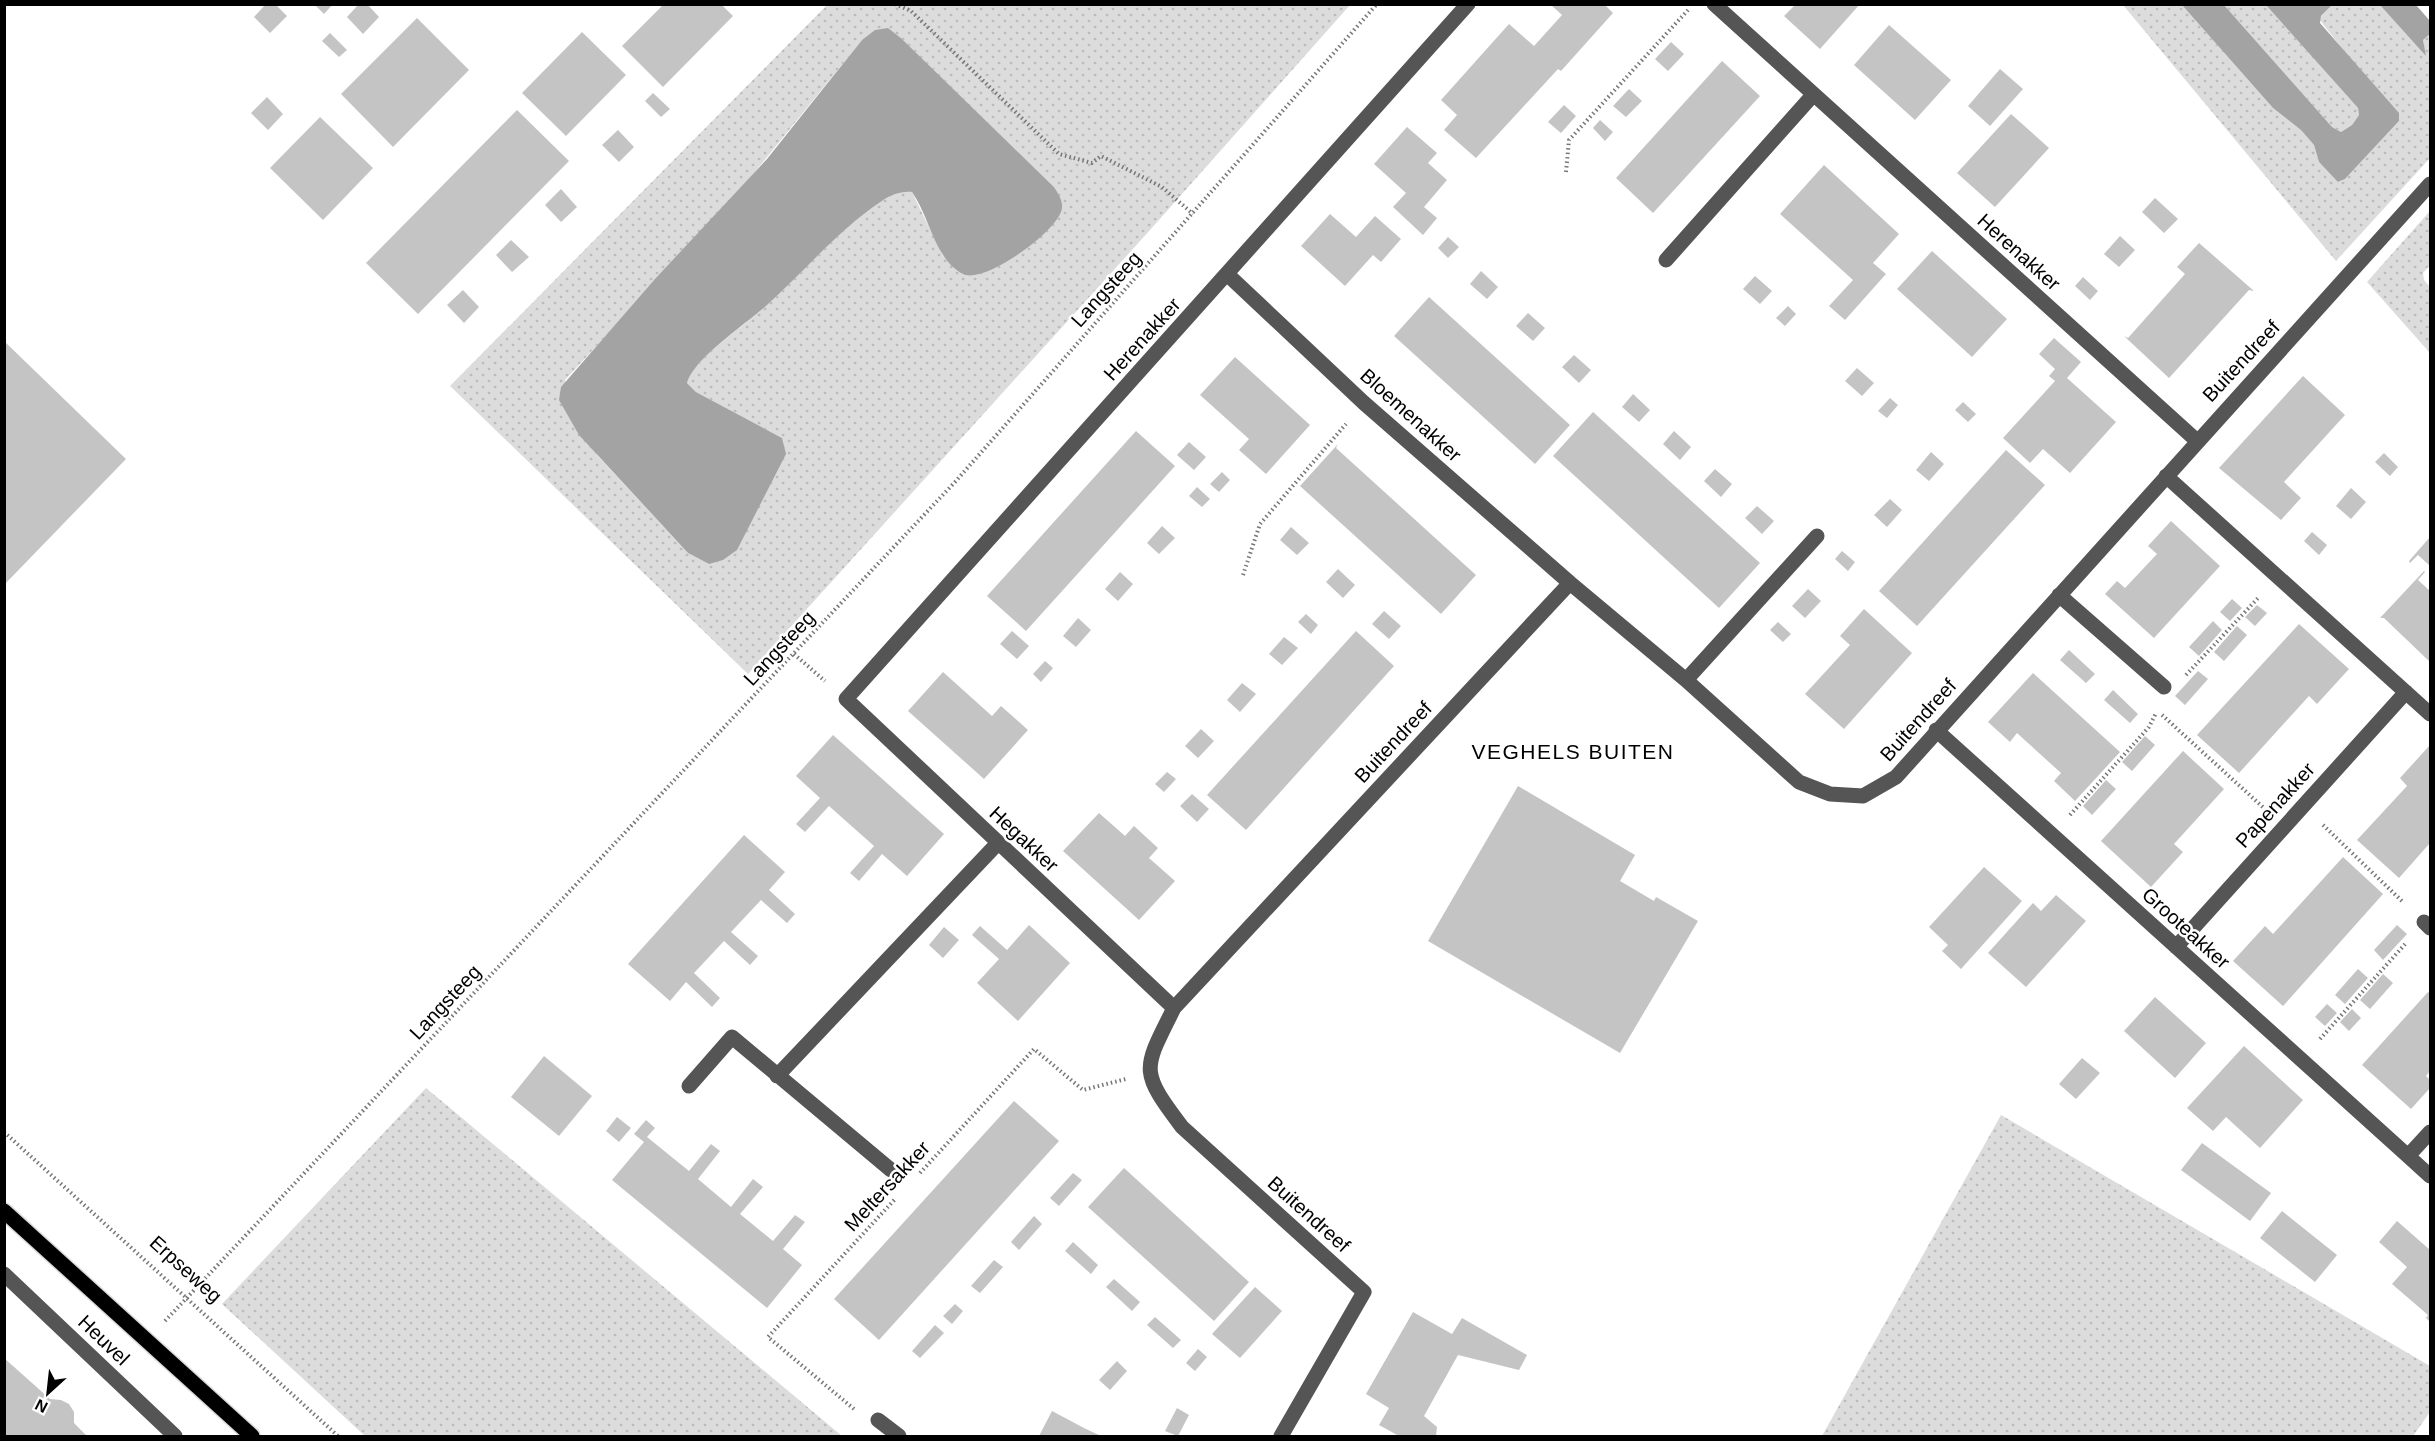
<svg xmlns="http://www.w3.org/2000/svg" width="2435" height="1441" font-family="Helvetica,sans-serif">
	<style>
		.grass { fill: url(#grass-dots); fill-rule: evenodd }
		.water { fill: #a3a3a3 }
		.building { fill: #c4c4c4 }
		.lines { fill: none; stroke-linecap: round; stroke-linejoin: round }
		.major-casing { stroke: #dbdbdb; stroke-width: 18 }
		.path { stroke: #777; stroke-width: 4; stroke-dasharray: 1.5 3; stroke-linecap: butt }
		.minor { stroke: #555; stroke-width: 15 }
		.major { stroke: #000; stroke-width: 15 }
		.labels { text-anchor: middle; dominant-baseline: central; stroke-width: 5; stroke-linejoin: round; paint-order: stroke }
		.street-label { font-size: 20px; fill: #000; stroke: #fff }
		.neighbourhood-label { font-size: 21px; letter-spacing: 1.5px; fill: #000; stroke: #fff }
	</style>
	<defs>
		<pattern id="grass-dots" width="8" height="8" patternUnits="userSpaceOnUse" patternTransform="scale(1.5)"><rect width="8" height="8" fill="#dcdcdc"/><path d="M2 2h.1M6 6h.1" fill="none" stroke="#bbb" stroke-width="1.8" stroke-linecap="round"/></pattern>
	</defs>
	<rect width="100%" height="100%" fill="#fff"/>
	<path class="grass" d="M827,5H1350L1150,230L748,674L450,386ZM902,39L1054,187L963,274L943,256L912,192C902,191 890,195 882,201C838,230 805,271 766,306C746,325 694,358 687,383L696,392L782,438L709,564L688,553L597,455L565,380L737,194L862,40Z
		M2123,5H2182L2273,108L2301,130L2314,145L2319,162L2339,182L2345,179L2399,121L2319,19L2332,5H2380L2425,54L2423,40L2430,34V158L2336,261Z
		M2224,5H2266L2358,108L2359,115L2352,125L2341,132L2332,127Z
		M2430,211V265L2423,273L2424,280L2430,287V353L2367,282Z
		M426,1088L842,1436H365L222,1304Z
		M2001,1115L2430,1366V1412L2413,1436H1822Z"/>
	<path class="water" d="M2182,5H2224L2332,127L2341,132L2352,125L2359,115L2358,108L2266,5H2332L2321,16L2320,23L2399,113V121L2345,179L2338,182L2319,162L2314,145L2301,130L2273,108Z
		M2380,5H2416L2430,21V34L2423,40L2426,56Z
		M888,28L902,39L1054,187C1058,193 1063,201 1062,208C1060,230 984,285 963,274C934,259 930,217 912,192C902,191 890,195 882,201C838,230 805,271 766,306C746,324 694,358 687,383L696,392L782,438L786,454L737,550L723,560L709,564L688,553L579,435L559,400L561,387L655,279L767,159L862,40L875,30Z"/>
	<path class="building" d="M266,4H275L287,16L270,33L254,17Z
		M314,4H333L324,14Z
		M359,4H367L379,17L363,34L347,17Z
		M664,4H721L733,16L663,87L622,46Z
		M1550,4H1604L1613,13L1561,71L1558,69L1476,158L1444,130L1457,115L1441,100L1509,24L1534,46L1562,15Z
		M1796,4H1860L1820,49L1784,16Z
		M417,18L469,70L393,147L341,94Z
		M1889,25L1951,80L1915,120L1854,65Z
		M582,32L626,75L566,136L522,93Z
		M330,33L347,50L339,57L322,41Z
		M1671,42L1684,54L1668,71L1655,59Z
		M1722,61L1760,96L1653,213L1616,178Z
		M2000,69L2023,89L1990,126L1968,106Z
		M1629,89L1642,101L1626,117L1613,106Z
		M653,93L670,109L661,117L645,101Z
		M267,97L283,114L268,130L251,113Z
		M1564,105L1576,116L1561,133L1548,122Z
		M517,110L569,161L418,314L366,263Z
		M2011,114L2049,148L1995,207L1957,173Z
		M320,117L373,168L323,220L270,168Z
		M1600,120L1613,132L1605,141L1593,128Z
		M1407,127L1437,153L1428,163L1447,180L1424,207L1437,218L1423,235L1393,207L1406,193L1374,164Z
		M618,130L634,147L619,162L602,145Z
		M1824,165L1899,234L1873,263L1886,274L1845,320L1829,306L1853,280L1780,214Z
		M561,189L577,207L561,222L545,205Z
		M2155,198L2178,219L2164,233L2142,212Z
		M1330,214L1356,237L1375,216L1401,239L1381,262L1373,255L1345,286L1301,246Z
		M2120,236L2135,250L2119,267L2104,254Z
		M1448,237L1459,247L1448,258L1438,248Z
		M511,240L529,257L512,272L496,255Z
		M2199,243L2254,291L2249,290L2169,378L2124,336L2128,338L2185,274L2177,267Z
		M1932,251L2007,319L1972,357L1897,289Z
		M1481,271L1498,287L1487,299L1470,284Z
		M1755,276L1772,291L1760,304L1743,289Z
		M2083,277L2098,291L2090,300L2075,286Z
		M463,290L479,307L464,323L447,305Z
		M1429,297L1570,425L1535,464L1394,336Z
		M1788,306L1796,314L1785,326L1776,318Z
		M1528,313L1545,328L1533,341L1516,326Z
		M2054,338L2081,362L2067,378L2116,422L2070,473L2043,449L2030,463L2003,438L2055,381L2049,376L2055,369L2039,354Z
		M4,341L126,459L4,585Z
		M1574,355L1591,370L1579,383L1562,367Z
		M1235,357L1310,425L1266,474L1239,450L1249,439L1200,395Z
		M1857,368L1874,383L1862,396L1845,381Z
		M2303,376L2345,415L2284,482L2301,498L2281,520L2219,468Z
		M1633,394L1650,410L1639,422L1622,407Z
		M1890,398L1898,405L1887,418L1878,411Z
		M1963,402L1976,414L1968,422L1955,410Z
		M1593,412L1760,563L1719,608L1553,456Z
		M1136,431L1175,466L1026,631L987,596Z
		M1674,431L1691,447L1680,460L1663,444Z
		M1189,442L1206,457L1194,470L1177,455Z
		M1338,444L1336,448L1476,575L1441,614L1300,486Z
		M2006,450L2045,485L1917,626L1879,591Z
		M1931,452L1944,464L1929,481L1916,470Z
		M2384,453L2398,467L2390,476L2375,462Z
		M1715,469L1732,484L1721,497L1704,481Z
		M1222,472L1230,480L1219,492L1210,484Z
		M1197,487L1210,499L1202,507L1189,496Z
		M2351,488L2366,502L2351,519L2336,506Z
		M1890,499L1902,510L1887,527L1874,515Z
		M1757,506L1774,521L1762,534L1745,518Z
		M2171,521L2220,566L2154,638L2105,594L2117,581L2125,588L2157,554L2148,546Z
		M1162,526L1175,538L1159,554L1147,543Z
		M1291,527L1309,543L1297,555L1280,540Z
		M2312,532L2327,545L2319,555L2304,541Z
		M2430,537V566L2418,555L2410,563L2409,561Z
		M1842,551L1855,562L1848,571L1835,559Z
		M1338,569L1355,585L1343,598L1326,582Z
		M2424,571L2425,572L2418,580L2430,591V662L2384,618H2380Z
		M1120,572L1133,584L1118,601L1105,589Z
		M1808,589L1821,601L1805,618L1792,606Z
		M2232,599L2242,608L2230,621L2220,612Z
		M2257,605L2267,613L2255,626L2245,617Z
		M1864,609L1912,653L1844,729L1805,694L1850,645L1840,636Z
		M1384,611L1401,626L1389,639L1372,624Z
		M1306,614L1318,625L1311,634L1298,622Z
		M1078,618L1091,630L1076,647L1063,636Z
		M2213,621L2222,630L2199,656L2189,647Z
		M1778,622L1791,634L1783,642L1770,630Z
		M2299,624L2349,669L2317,704L2309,696L2239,773L2197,735Z
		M2237,626L2247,635L2224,661L2214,652Z
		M1012,631L1029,646L1017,659L1000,644Z
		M1356,631L1394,666L1246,830L1207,795Z
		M1284,637L1298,648L1282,665L1269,654Z
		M2069,650L2095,674L2086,683L2060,660Z
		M1045,661L1053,668L1041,682L1033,674Z
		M2198,671L2208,679L2185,705L2175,696Z
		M943,672L992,716L1001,706L1028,730L984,779L908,711Z
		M2033,673L2120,752L2075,801L2054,781L2061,773L2017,733L2010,742L1988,722Z
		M1242,683L1256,694L1240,712L1227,700Z
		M2113,690L2138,714L2130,723L2104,700Z
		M1201,729L1214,741L1198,758L1185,746Z
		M833,735L944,834L907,876L882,854L859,881L850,873L874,846L829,806L805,832L796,824L820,798L796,776Z
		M2145,736L2155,745L2132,771L2122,762Z
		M2430,745V843L2399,878L2357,840L2407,786L2400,778Z
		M2183,751L2224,789L2174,844L2183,852L2151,887L2101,841Z
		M1167,772L1176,779L1164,792L1155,784Z
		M2106,780L2116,789L2092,815L2083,806Z
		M1518,786L1635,855L1620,881L1654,901L1656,897L1698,921L1620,1053L1428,941Z
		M1192,794L1209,809L1197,822L1180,806Z
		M1099,813L1125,836L1134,826L1158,848L1149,858L1175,881L1139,920L1063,851Z
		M744,835L785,872L769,890L795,914L787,923L761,900L731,932L758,956L750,965L724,941L694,973L720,998L712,1007L686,982L670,1001L628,964Z
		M2343,857L2383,894L2283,1006L2233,961L2265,926L2273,934Z
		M1984,867L2022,901L1961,969L1942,951L1948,945L1929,927Z
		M2056,895L2086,921L2026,987L1988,953L2033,903L2041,911Z
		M1029,925L1070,963L1018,1021L977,983L999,959L972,935L980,926L1007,950Z
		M2397,925L2407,934L2383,960L2374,950Z
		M944,927L959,940L943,958L929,945Z
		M2358,969L2368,978L2345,1004L2335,995Z
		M2383,974L2393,983L2370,1009L2360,1000Z
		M2428,992L2430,994V1071L2426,1076L2430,1080V1088L2411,1109L2362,1065Z
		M2155,997L2206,1043L2175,1078L2124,1031Z
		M2327,1004L2337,1013L2325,1026L2315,1017Z
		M2352,1009L2361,1018L2349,1031L2340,1022Z
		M2244,1046L2303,1100L2260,1148L2226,1117L2213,1131L2187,1108Z
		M544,1056L592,1096L559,1136L511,1097Z
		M2082,1058L2100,1073L2076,1099L2059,1084Z
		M1014,1101L1059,1141L879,1340L834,1299Z
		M617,1117L631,1128L619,1142L606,1131Z
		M646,1120L655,1128L647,1137L689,1171L711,1144L720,1151L698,1179L731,1207L753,1179L763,1187L740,1214L773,1241L795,1215L805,1222L783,1249L802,1265L767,1308L612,1180L644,1142L634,1134Z
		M2202,1143L2271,1193L2250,1221L2181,1170Z
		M1124,1168L1249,1282L1214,1321L1088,1207Z
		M1073,1173L1082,1180L1059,1206L1050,1198Z
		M2282,1211L2337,1255L2315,1282L2260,1238Z
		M1034,1216L1042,1224L1019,1250L1011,1242Z
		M2397,1221L2430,1250V1322L2426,1318L2428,1315L2392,1284L2407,1267L2379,1242Z
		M1073,1242L1098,1265L1091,1274L1065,1251Z
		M994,1260L1003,1267L980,1293L971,1286Z
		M1114,1279L1140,1302L1132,1311L1106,1287Z
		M1255,1287L1282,1311L1240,1358L1212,1334Z
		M955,1304L963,1311L952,1324L943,1316Z
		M1413,1312L1452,1334L1462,1318L1527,1355L1519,1370L1458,1355L1424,1416L1437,1427L1436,1436H1399L1379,1425L1389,1408L1366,1394Z
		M1155,1317L1181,1340L1173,1348L1147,1325Z
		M935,1325L944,1333L920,1358L912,1351Z
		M1198,1349L1207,1357L1195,1371L1186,1363Z
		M4,1358L50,1399L61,1400L69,1404L74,1412V1423L87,1436H4Z
		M1117,1361L1127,1371L1110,1390L1099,1380Z
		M1177,1408L1189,1415L1178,1436L1165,1431Z
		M1052,1411L1084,1428L1101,1436H1039Z"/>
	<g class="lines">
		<defs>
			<path id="major" d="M4,1211L252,1436"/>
		</defs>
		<use href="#major" class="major-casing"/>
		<path class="path" d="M895,4L911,11L1059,154L1092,163L1101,156L1162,187L1193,214
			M1566,172L1569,140L1688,10
			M1243,575L1260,524L1346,424
			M794,654L825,681
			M2186,675L2259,597
			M2162,715L2265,809
			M2070,815L2149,727L2156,713
			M2323,825L2404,903
			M2320,1039L2407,942
			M4,1132L338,1436
			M920,1173L1034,1049L1083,1090L1126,1079
			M165,1321L955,482L1377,4
			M854,1409L768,1337L896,1198"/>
		<path class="minor" d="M1714,4L2196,440
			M1666,260L1813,95
			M1228,275L1364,403L1570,583
			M2166,476L2430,714
			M2059,595L2164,687
			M1686,680L1817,536
			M1936,730L2408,1156L2430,1132
			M2424,922L2430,928
			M2176,947L2406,692
			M1174,1008L846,699L1468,4
			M777,1076L997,844
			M689,1086L732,1037L891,1170
			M2408,1156L2430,1176
			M4,1274L175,1436
			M878,1420L899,1436
			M1281,1436L1364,1292L1182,1127C1139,1070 1143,1070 1174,1008L1570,583L1686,680L1799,782L1830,794L1863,796L1896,777L2430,184"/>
		<use href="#major" class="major"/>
	</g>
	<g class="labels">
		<g class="street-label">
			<text transform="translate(2019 252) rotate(42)">Herenakker</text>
			<text transform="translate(1106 289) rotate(-48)">Langsteeg</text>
			<text transform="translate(1142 339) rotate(-48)">Herenakker</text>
			<text transform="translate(2241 361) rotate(-47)">Buitendreef</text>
			<text transform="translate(1411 415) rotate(42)">Bloemenakker</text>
			<text transform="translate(779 648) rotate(-47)">Langsteeg</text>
			<text transform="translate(1918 720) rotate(-48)">Buitendreef</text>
			<text transform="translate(1393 742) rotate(-47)">Buitendreef</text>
			<text transform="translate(2275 805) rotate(-48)">Papenakker</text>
			<text transform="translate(1024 839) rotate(43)">Hegakker</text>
			<text transform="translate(2186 928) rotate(42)">Grooteakker</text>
			<text transform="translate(445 1002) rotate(-47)">Langsteeg</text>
			<text transform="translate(887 1186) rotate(-47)">Meltersakker</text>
			<text transform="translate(1309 1214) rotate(42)">Buitendreef</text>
			<text transform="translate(186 1269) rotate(42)">Erpseweg</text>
			<text transform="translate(104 1340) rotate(44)">Heuvel</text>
		</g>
		<g class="neighbourhood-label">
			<text x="1573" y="751">VEGHELS BUITEN</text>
		</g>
	</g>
	<rect width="2435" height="1441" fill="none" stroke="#000000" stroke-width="12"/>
	<g transform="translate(48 1393) rotate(207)" stroke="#ffffff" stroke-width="4.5" paint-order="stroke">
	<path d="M0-4.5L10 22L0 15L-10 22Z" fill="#000000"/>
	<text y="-9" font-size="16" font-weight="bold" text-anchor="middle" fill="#000000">N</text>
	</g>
</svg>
